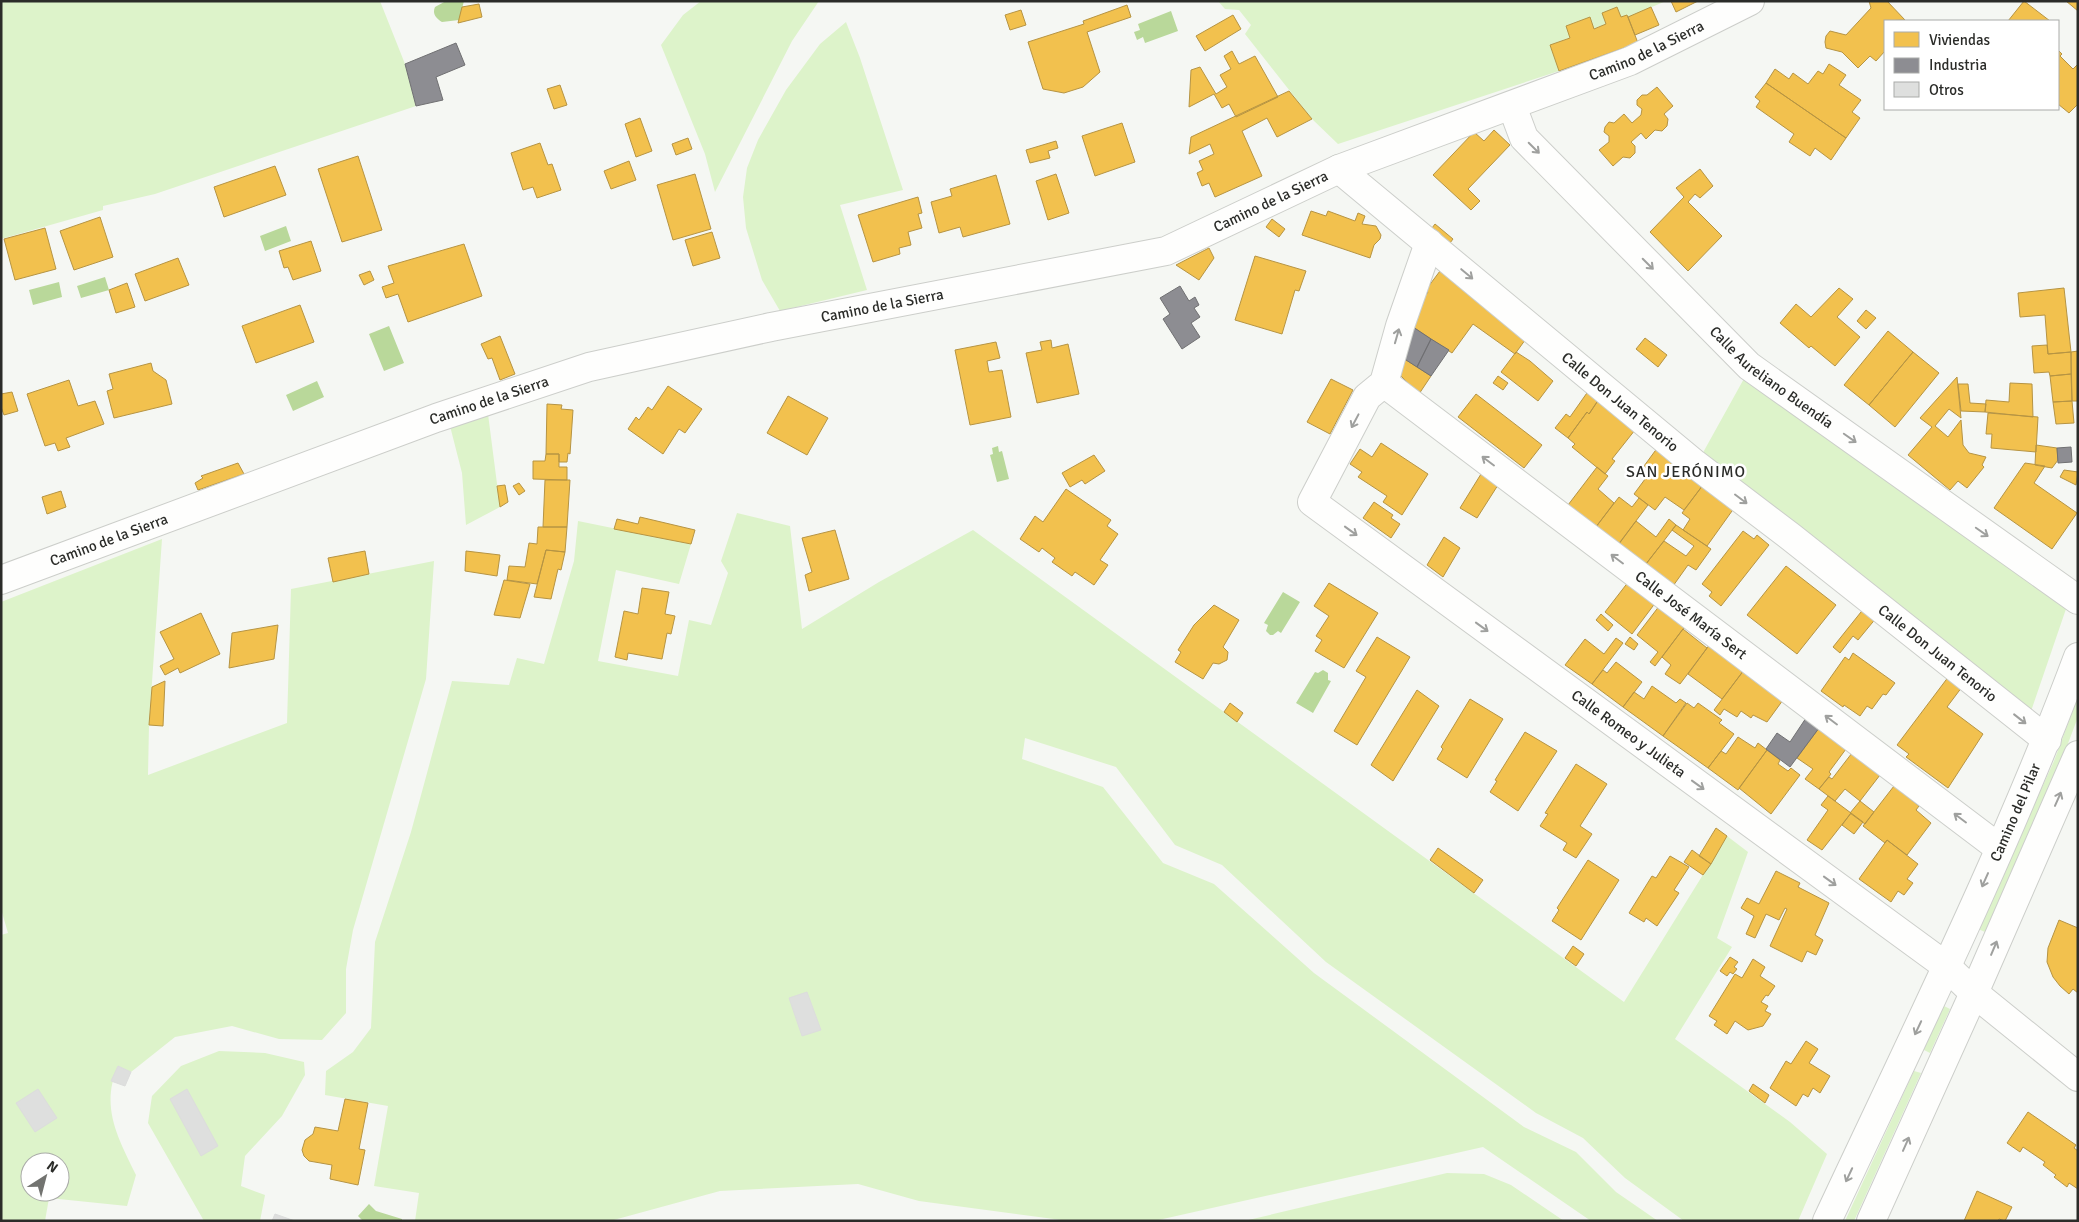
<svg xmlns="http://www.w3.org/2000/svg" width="2079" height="1222" font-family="Signika,sans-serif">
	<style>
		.green { fill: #ddf3ca; fill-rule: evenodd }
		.water { fill: #b9d89a }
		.homes { fill: #f2c14e; stroke: #b69443 }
		.industry { fill: #8d8d92; stroke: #707072 }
		.building { fill: #dedfde; stroke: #dcdddc }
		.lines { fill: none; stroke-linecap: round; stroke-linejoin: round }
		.minor-casing { stroke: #ccceca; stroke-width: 30 }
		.major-casing { stroke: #ccceca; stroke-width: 30 }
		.minor { stroke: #fefefd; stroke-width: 28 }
		.major { stroke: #fefefd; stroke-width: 28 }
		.oneway { stroke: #9fa09e }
		.labels { text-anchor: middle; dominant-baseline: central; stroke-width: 5; stroke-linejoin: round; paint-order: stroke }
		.street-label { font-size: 15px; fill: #2b2c29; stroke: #fff }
		.neighbourhood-label { font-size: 16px; letter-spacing: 1px; fill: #2b2c29; stroke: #fff }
	</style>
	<rect width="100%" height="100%" fill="#f5f7f3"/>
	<path class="green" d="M1,1H380L405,64L416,106L155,194L103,206V210L1,239Z
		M701,1H819L792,41L715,192L705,154L661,45L683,15Z
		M1218,1H1666L1628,17H1621L1617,7L1606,24L1550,45L1559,71L1338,144L1312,119L1245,34L1251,25L1239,10L1225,9Z
		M846,22L860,58L903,190L840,205L867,290L780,311L762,280L746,228L743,197L747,168L758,140L786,90L820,44Z
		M1746,375L2067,606L2029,717L1700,458Z
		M488,414L500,507L466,525L462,473L450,426Z
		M737,513L790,526L802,629L879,582L973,530L1624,1002L1727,836L1748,852L1717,938L1732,947L1675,1039L1790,1122L1827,1154L1798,1221H1684L1625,1178L1583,1138L1536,1113L1326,962L1222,865L1175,845L1116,767L1025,738L1022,759L1103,787L1163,863L1214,884L1314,973L1524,1127L1576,1152L1616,1192L1658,1221H1591L1483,1147L1154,1221H1069L919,1201L858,1184L720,1191L610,1221H415L419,1193L374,1186L388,1106L325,1095L326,1071L353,1052L371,1028L375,942L411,832L452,681L509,685L517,658L544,664L574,561L578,521L691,544L679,584L616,570L598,661L678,676L689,620L711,625L728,573L721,561Z
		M162,539L149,725L148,775L287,723L291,589L434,561L426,679L353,930L346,969V1013L322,1040L279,1039L232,1026L175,1037L131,1072L118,1066C100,1107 118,1138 136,1175L127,1206L49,1198L45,1221H1V935L8,933L1,909V602ZM30,1162H60V1192H30Z
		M2078,697V717L2061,762L1985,932L1978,929L2054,761Z
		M1942,1005L1950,1009L1930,1053L1922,1049Z
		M219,1051L265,1053L304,1062L305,1075L282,1116L245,1156L241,1186L265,1195L260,1221H204L148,1123L152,1096L181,1066Z
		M1914,1071L1921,1073L1854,1221H1845Z
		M1447,1173L1484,1174L1511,1185L1564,1221H1244Z"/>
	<path class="water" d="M446,1H464L459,20L442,22C436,18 432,14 435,7Z
		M1171,11L1178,31L1145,43L1143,37L1137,40L1134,32L1140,30L1138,24Z
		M286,226L291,241L265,251L260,236Z
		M105,277L109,290L81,298L77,286Z
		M59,282L62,297L33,305L29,290Z
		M389,326L404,363L384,371L369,334Z
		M317,381L324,397L293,411L286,395Z
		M998,446L999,452L1002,451L1009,479L997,482L990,455L993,454L992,448Z
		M1283,592L1300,602L1281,633L1278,631L1273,635H1270L1266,631L1268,625L1264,623Z
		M1323,670L1328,673V680L1331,681L1313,713L1296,703L1315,672L1318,673Z
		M369,1204L376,1211L402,1219V1221H363L358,1216Z"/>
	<path class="homes" d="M1671,1H1698L1676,12Z
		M1869,1H1887L1905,20L1885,21V51L1876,61L1870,56L1858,68L1842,52L1826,48L1825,42L1826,36L1830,31L1846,35L1871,8Z
		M2024,1L2050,21H2008Z
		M2066,1H2078V11Z
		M479,4L482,17L458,23L462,7Z
		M1127,5L1131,17L1087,32L1100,72L1083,87L1064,93L1043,89L1028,42L1084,24L1083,21Z
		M1617,7L1621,17L1627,15L1638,43L1559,71L1550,45L1570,38L1566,26L1590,17L1594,29L1606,24L1602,13Z
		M1651,7L1659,25L1635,35L1628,17Z
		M1021,10L1026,25L1010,30L1005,15Z
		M1233,15L1241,29L1205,51L1196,36Z
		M2058,50L2062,54L2060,56L2073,69L2078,64V104L2069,113L2058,104Z
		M1232,51L1239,64L1255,56L1278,97L1236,117L1229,104L1222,108L1214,94L1189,107L1191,70L1200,67L1216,94L1227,87L1220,75L1231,69L1224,56Z
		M1829,64L1846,75L1839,85L1861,100L1852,112L1860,118L1846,138L1766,83L1775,69L1789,79L1793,73L1808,84L1818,71L1823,74Z
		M1766,83L1846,138L1831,160L1815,148L1810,156L1789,142L1794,134L1756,107L1760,101L1755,97Z
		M560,85L567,105L554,109L547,89Z
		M1657,87L1673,106L1664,114L1668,119L1667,126L1662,131L1655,130L1646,139L1641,133L1631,142L1635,146V153L1630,158L1623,157L1613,166L1599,150L1609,142V136L1604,132L1605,127L1609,122L1614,123L1624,114L1632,123L1641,115L1642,109L1637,105V100L1642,95H1647Z
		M1289,91L1312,119L1277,137L1267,118L1242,131L1262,176L1215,197L1209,183L1202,186L1197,173L1203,170L1199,161L1214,154L1210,144L1189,154L1191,137Z
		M640,118L652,151L636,157L625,124Z
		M1122,123L1135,162L1095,176L1082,136Z
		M1494,130L1510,145L1468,189L1480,201L1471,210L1433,175L1474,132L1484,141Z
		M688,138L692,149L676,155L672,144Z
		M1056,141L1058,148L1048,151L1050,158L1030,163L1026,150Z
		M540,143L548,165L552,164L561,190L537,198L533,187L523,190L511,153Z
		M358,156L382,230L342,242L318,169Z
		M629,161L636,180L611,189L604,171Z
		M275,166L286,195L224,217L214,187Z
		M1700,169L1713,186L1700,198L1695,194L1688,202L1722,236L1688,271L1650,232L1684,197L1676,188Z
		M695,174L711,229L673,240L657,185Z
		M1056,174L1069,213L1048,220L1036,181Z
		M996,175L1010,224L963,237L960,227L939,233L931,202L952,196L950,189Z
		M918,197L922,213L918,214L922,228L908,232L911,245L899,248L900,254L873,262L858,215Z
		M1311,211L1326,216L1328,211L1355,221L1358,213L1365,216L1362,224L1376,226L1381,235L1380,239L1374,245L1370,258L1302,235Z
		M100,217L113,257L74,270L60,231Z
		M1272,219L1285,229L1279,237L1266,227Z
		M1435,224L1453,239L1447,247L1429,232Z
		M45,228L56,269L15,280L4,239Z
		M712,232L720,258L693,266L685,240Z
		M311,241L321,271L293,280L288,267L284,268L279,251Z
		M464,244L482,296L408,322L398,294L386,298L382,287L394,283L388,266Z
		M1209,248L1214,258L1199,280L1176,265Z
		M1255,256L1306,271L1299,291L1295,290L1282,334L1235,320Z
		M178,258L189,285L145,301L135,274Z
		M370,271L374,280L364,285L359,275Z
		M1440,271L1528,336L1515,354L1473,324L1452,353L1410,325L1418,306L1428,292L1425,291Z
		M127,283L135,307L116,313L109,290Z
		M1839,288L1853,299L1837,317L1860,337L1835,366L1811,346L1809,348L1780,323L1796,304L1811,317Z
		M2064,288L2071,352L2048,354L2045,315L2020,317L2018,293Z
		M300,305L314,342L256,363L242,326Z
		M1866,310L1876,318L1866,329L1857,321Z
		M1888,331L1913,352L1869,405L1844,385Z
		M500,336L515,374L500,380L492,358L488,359L481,344Z
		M1645,338L1667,355L1658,367L1636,349Z
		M1051,340L1052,348L1068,344L1079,394L1037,403L1026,353L1042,350L1040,342Z
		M996,342L1000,358L987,361L989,372L1002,370L1011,417L970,425L955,350Z
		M2047,345L2048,354L2071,352V374L2050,376L2049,372L2034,373L2032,346Z
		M2078,351V401H2072L2071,352Z
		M1516,352L1530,361L1553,381L1538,401L1501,372Z
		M1913,352L1939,373L1895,427L1869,405Z
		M1403,358L1431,376L1419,394L1400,375Z
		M151,363L153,371L166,380L172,404L114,418L107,391L113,389L109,374Z
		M2071,374L2072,401L2053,402L2050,376Z
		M1498,376L1508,383L1503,390L1493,383Z
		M1957,377L1961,418L1949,409L1935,426L1948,437L1961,420L1963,445L1969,453L1986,457L1982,465L1984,467L1967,488L1958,481L1950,490L1908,455L1932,427L1920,418Z
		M1331,379L1353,390L1330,434L1307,422Z
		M69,380L78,406L95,401L104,424L66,438L70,447L58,451L55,443L45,446L27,394Z
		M2010,383L2032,384L2033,417L1985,412L1986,400L2009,402Z
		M1958,384H1968L1970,403L1986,404L1985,412L1961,411Z
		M668,386L702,409L685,433L679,429L663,454L628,429L636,417L639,420L648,407L652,410Z
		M1589,390L1599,399L1589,414L1587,412L1568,438L1555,428L1566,414L1570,417Z
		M12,392L18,411L4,415L1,407V394Z
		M1476,394L1542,445L1524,468L1458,417Z
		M788,396L828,418L807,455L767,433Z
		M1599,399L1635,430L1612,459L1615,461L1605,474L1572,447L1575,444L1568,438L1587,412L1589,414Z
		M2072,401L2074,423L2056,424L2053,402Z
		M547,404L562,405L561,409L573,410L570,454L568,453L567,462H559V454H546Z
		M1988,413L2038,417L2036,452L1991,448L1992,434H1986Z
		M1381,443L1428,474L1402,515L1383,502L1387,496L1358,477L1362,472L1350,464L1360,449L1372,457Z
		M2036,445L2057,448L2058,460L2052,468L2035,465Z
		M1658,447L1706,481L1684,510L1665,497L1655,510L1634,494L1651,471L1644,466Z
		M546,454H559V467H567V480L533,479V461H545Z
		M1094,455L1105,471L1085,484L1082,480L1070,487L1062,473Z
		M238,463L244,474L198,490L195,483L203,478L201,476Z
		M2025,463L2045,466L2034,483L2077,513L2052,549L1994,508Z
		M1597,467L1608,476L1598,489L1614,503L1596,527L1568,505Z
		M2064,470L2078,472L2076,485L2060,477Z
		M1481,474L1498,485L1477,518L1460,508Z
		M545,480H570L567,527H543Z
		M1706,481L1737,504L1707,546L1683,530L1690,519L1682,513Z
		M519,483L525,491L519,495L513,486Z
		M505,485L508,502L500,507L497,486Z
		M1066,489L1111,520L1107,526L1118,534L1100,560L1108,565L1094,585L1075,572L1072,576L1052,562L1055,558L1042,548L1039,552L1020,539L1035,516L1043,522Z
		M61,491L66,507L47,514L42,497Z
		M1619,497L1632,507L1639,498L1648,505L1617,546L1595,528Z
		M1374,502L1393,515L1391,518L1400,524L1391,538L1363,518Z
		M640,517L695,530L691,544L614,529L617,519L638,524Z
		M1669,519L1676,525L1643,568L1616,548L1636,521L1656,537Z
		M1676,525L1711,549L1696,570L1688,565L1673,586L1645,565L1664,541L1686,556L1694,546L1672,530Z
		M538,527H567L565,552L546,550L537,584L507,580L509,566L525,567L529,543L537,544Z
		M835,530L849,579L809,591L805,575L812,572L802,538Z
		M1743,531L1754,539L1757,535L1769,545L1721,606L1709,596L1712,592L1702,584Z
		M1444,537L1460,548L1443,577L1427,565Z
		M546,550L565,552L561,570L558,569L551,599L534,597Z
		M365,551L369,574L333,582L328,558Z
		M466,551L500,555L497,576L465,571Z
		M1786,566L1836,605L1797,654L1747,615Z
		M504,580L530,584L520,618L494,615Z
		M1629,581L1656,602L1632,634L1605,612Z
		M1329,583L1378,613L1344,668L1315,651L1322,640L1316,636L1329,616L1314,606Z
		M642,588L669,592L665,614L675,616L671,634L667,633L662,659L628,653L627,660L615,657L624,611L638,614Z
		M1214,605L1239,620L1223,647L1228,652L1227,660L1219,664L1213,663L1203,679L1175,662L1181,652L1178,650L1194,625Z
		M1660,605L1686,625L1655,666L1650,662L1658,652L1637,635Z
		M1865,607L1877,617L1858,640L1853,636L1840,653L1833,647Z
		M201,613L220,654L180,673L178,668L165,675L160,666L174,659L160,632Z
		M1601,614L1613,625L1608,631L1596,620Z
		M278,625L274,659L229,668L232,633Z
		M1683,629L1707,648L1680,684L1665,674L1671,665L1662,657Z
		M1377,637L1410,657L1357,745L1334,731L1366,677L1356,671Z
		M1630,637L1638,644L1634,650L1625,644Z
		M1616,638L1623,643L1592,684L1565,665L1585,639L1604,654Z
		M1710,644L1744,670L1722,699L1688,674Z
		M1853,653L1895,683L1886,695L1883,694L1872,709L1867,706L1860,716L1844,705L1843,707L1821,691L1845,657L1849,660Z
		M1616,662L1642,682L1623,707L1592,684L1603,670L1607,673Z
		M1744,670L1783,700L1767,722L1753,715L1751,718L1741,711L1737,717L1724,709L1720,715L1714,710Z
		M1949,676L1962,687L1947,707L1983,734L1948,788L1906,757L1909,754L1897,745Z
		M165,681L163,726L149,725L152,687Z
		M1652,686L1676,703L1680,699L1686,703L1663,736L1623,707L1634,692L1644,699Z
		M1417,690L1439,706L1393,781L1371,765Z
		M1470,699L1503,719L1467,778L1437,759L1443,749L1441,747Z
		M1230,703L1243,713L1237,722L1224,712Z
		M1687,703L1694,708L1698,703L1722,720L1719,723L1734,734L1708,768L1663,736Z
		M1819,728L1846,749L1829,772L1831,774L1819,789L1805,779L1813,769L1797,758Z
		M1525,732L1557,751L1518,811L1490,792L1497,781L1495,780Z
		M1738,737L1755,748L1758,743L1767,750L1738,790L1708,768L1721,751L1726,754Z
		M1767,750L1780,760L1778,764L1788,771L1791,768L1800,775L1771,814L1739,788Z
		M1852,753L1880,775L1860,801L1845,789L1835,801L1819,789L1829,777L1832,779Z
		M1576,764L1607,784L1580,826L1592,834L1576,858L1563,850L1567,843L1540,826L1548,814L1545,813Z
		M1894,786L1919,806L1916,810L1931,823L1907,855L1887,840L1885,843L1863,826Z
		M1828,796L1851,813L1822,850L1807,840L1828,810L1821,805Z
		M1860,801L1874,812L1865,824L1850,813Z
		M1851,813L1863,822L1854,834L1842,825Z
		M1716,828L1727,836L1711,864L1699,856Z
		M1887,840L1918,864L1907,879L1913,883L1904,895L1898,891L1891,902L1859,879Z
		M1438,848L1483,880L1474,893L1430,860Z
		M1692,850L1711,864L1703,875L1684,862Z
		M1670,856L1689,867L1674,890L1679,893L1657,926L1646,918L1644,922L1629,913L1652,876L1656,878Z
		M1588,860L1619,880L1581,940L1552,921L1559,910L1557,908Z
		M1776,871L1800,883L1798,887L1829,903L1815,935L1823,940L1816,955L1807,951L1802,962L1770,946L1787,909L1785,908L1779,920L1766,914L1755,938L1746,934L1754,916L1741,908L1747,898L1759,904Z
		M2059,920L2078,928V993L2073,989L2069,994L2060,986L2053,977L2047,962L2048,948Z
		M1573,946L1584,954L1576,966L1565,958Z
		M1730,957L1738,962L1734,967L1737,969L1733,974L1730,972L1727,976L1720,971Z
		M1753,959L1765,967L1760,976L1775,986L1768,996L1766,995L1761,1002L1768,1006L1765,1011L1771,1014L1763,1026L1748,1030L1735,1021L1727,1034L1714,1025L1717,1021L1709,1016L1735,974L1742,978Z
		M1806,1041L1818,1049L1809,1063L1830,1076L1820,1093L1813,1088L1808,1097L1803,1094L1796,1106L1770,1088L1786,1061L1791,1064Z
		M1753,1084L1769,1095L1765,1103L1749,1091Z
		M345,1099L368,1103L359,1149L365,1150L358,1185L330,1179L332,1165L309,1161L304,1156L302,1150L305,1140L313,1134L315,1127L338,1131Z
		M2028,1112L2076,1145L2074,1148L2078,1151V1189L2069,1183L2067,1187L2054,1177L2056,1175L2043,1165L2045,1162L2023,1147L2020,1152L2007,1143Z
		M1977,1191L2012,1207L2005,1221L1999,1219L1998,1221H1964Z"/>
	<path class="industry" d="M456,43L465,65L436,77L443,100L416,106L405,64Z
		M1180,286L1189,301L1195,297L1199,305L1194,308L1200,317L1191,323L1200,337L1182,349L1163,319L1170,314L1160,298Z
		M1410,325L1431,339L1417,367L1403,358Z
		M1431,339L1449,350L1431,376L1417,367Z
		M2071,447L2072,462L2058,463L2057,448Z
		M1806,718L1819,728L1790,767L1766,749L1777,733L1790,742Z"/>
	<path class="building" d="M807,992L821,1030L802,1036L789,998Z
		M118,1066L131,1072L125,1086L111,1081Z
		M38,1089L57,1118L35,1132L16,1103Z
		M187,1089L218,1146L201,1156L170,1099Z
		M275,1214L295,1221H272Z"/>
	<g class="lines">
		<defs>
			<g id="minor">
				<path id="s1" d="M1512,106L1524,138L1749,366L2078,600"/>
				<path id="s2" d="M1339,169L1695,464L1791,537L2047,740"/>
				<path id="s3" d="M1429,243L1400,326L1384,383L1367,397L1312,502L1946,966L1974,993L2078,1077"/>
				<path id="s4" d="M1384,383L1999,848"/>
				<path id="s5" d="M1,580L436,418L589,367L771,327L1166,251L1339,169L1630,61L1750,1"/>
			</g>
			<g id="major">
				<path id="s6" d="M1827,1221C1914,1035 2006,850 2078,657"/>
				<path d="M1871,1221L1974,993L2078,755"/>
			</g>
		</defs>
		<use href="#minor" class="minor-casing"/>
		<use href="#major" class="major-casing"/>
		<use href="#minor" class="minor"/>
		<use href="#major" class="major"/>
	</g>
	<defs><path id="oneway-shaft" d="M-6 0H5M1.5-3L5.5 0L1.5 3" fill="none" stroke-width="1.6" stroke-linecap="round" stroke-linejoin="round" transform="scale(1.25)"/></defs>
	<g class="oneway">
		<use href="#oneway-shaft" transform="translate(1534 148) rotate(45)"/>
		<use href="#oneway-shaft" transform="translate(1648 264) rotate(45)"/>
		<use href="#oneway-shaft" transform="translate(1467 274) rotate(40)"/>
		<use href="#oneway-shaft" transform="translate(1397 336) rotate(-74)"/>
		<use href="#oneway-shaft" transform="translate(1355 421) rotate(118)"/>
		<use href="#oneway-shaft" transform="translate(1850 438) rotate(35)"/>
		<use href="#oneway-shaft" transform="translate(1488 461) rotate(-143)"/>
		<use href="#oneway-shaft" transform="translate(1741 499) rotate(37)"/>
		<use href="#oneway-shaft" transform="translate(1351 531) rotate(36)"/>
		<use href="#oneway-shaft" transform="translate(1982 532) rotate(35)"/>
		<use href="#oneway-shaft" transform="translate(1617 559) rotate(-143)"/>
		<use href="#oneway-shaft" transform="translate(1482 627) rotate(36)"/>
		<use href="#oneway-shaft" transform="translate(2020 719) rotate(38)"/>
		<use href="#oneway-shaft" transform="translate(1831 720) rotate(-143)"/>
		<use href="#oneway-shaft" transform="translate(1698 785) rotate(36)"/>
		<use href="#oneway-shaft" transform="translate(2058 799) rotate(-66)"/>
		<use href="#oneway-shaft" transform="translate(1960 818) rotate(-143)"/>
		<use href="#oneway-shaft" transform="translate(1985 880) rotate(114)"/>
		<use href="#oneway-shaft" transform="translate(1830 881) rotate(36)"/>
		<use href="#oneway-shaft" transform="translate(1994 948) rotate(-67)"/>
		<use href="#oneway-shaft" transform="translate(1918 1028) rotate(115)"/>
		<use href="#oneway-shaft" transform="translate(1906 1144) rotate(-66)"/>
		<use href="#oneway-shaft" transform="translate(1849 1175) rotate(115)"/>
	</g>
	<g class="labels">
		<g class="street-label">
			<text stroke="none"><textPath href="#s5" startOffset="1735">Camino de la Sierra</textPath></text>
			<text stroke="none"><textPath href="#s5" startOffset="1330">Camino de la Sierra</textPath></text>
			<text stroke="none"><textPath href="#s5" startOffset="925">Camino de la Sierra</textPath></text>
			<text stroke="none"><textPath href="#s1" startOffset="379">Calle Aureliano Buendía</textPath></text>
			<text stroke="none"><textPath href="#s5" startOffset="520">Camino de la Sierra</textPath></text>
			<text stroke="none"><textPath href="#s2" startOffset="365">Calle Don Juan Tenorio</textPath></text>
			<text stroke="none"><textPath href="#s5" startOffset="115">Camino de la Sierra</textPath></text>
			<text stroke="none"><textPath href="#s4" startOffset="385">Calle José María Sert</textPath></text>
			<text stroke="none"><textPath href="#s2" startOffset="770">Calle Don Juan Tenorio</textPath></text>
			<text stroke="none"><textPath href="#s3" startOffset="680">Calle Romeo y Julieta</textPath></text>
			<text stroke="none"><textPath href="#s6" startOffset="450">Camino del Pilar</textPath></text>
		</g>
		<g class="neighbourhood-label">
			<text x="1686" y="472">SAN JERÓNIMO</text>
		</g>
	</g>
	<rect width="2079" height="1222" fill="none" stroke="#2b2c29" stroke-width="5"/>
	<rect x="1884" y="20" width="175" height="90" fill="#ffffff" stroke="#aaaba9"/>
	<rect x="1894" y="32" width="25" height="15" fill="#f2c14e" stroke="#aaaba9"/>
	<text x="1929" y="45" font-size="15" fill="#2b2c29">Viviendas</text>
	<rect x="1894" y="58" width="25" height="15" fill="#8d8d92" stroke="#aaaba9"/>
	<text x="1929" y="70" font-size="15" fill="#2b2c29">Industria</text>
	<rect x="1894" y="82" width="25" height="15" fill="#dedfde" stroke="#aaaba9"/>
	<text x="1929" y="95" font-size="15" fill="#2b2c29">Otros</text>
	<g transform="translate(45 1177) rotate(36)"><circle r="24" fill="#ffffff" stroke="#aaaba9"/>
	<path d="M0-4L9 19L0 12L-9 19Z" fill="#727370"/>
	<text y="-8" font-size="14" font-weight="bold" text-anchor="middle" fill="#2b2c29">N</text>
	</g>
</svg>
